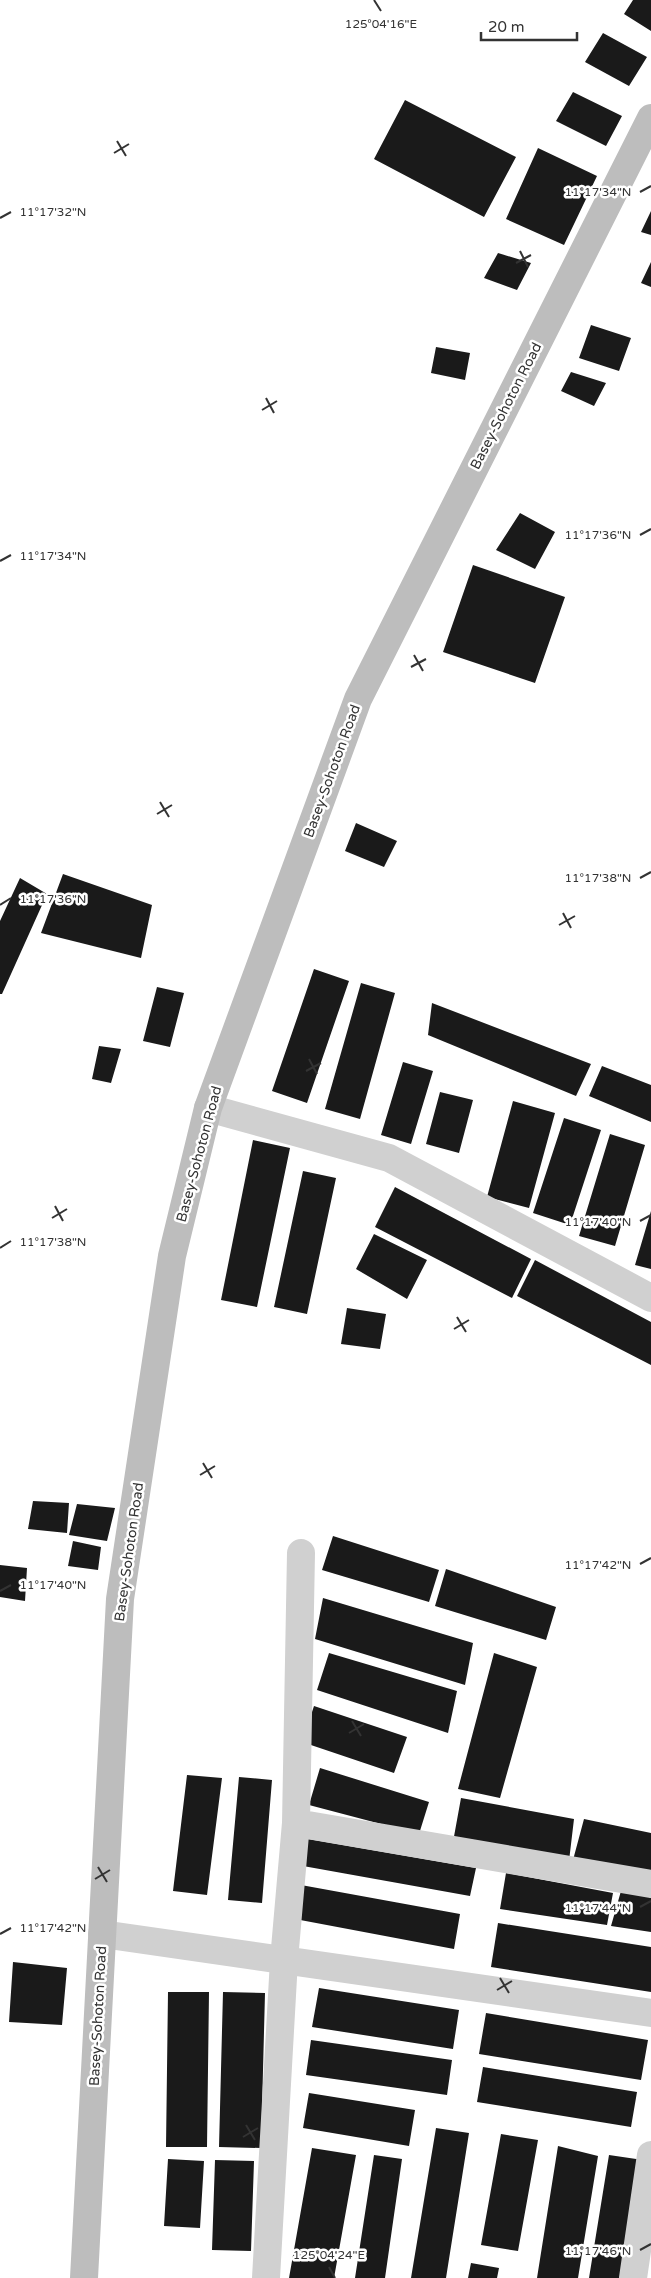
<svg xmlns="http://www.w3.org/2000/svg" width="651" height="2278" font-family="'Varela Round',sans-serif">
	<style>
		.building { fill: #1a1a1a }
		.lines { fill: none; stroke-linecap: round; stroke-linejoin: round }
		.street { stroke: #d0d0d0; stroke-width: 28 }
		.secondary { stroke: #bdbdbd; stroke-width: 28 }
		.ticks { fill: none; stroke: #333; stroke-width: 2 }
		.labels { text-anchor: middle; dominant-baseline: central; stroke-width: 5; stroke-linejoin: round; paint-order: stroke }
		.street-label { font-size: 14px; fill: #333; stroke: #fff }
		.ticks-label { font-size: 12px; text-anchor: middle; fill: #333; stroke: #fff; stroke-width: 5; stroke-linejoin: round; paint-order: stroke }
	</style>
	<rect width="100%" height="100%" fill="#fff"/>
	<path class="building" d="M633,0H651V31L624,14Z
		M603,33L647,57L629,86L585,62Z
		M573,92L622,116L606,146L556,121Z
		M405,100L516,157L484,217L374,159Z
		M538,148L597,176L564,245L506,219Z
		M651,211V235L641,232Z
		M498,253L531,263L517,290L484,278Z
		M651,262V287L641,283Z
		M591,325L631,338L619,371L579,358Z
		M436,347L470,353L465,380L431,373Z
		M571,372L606,383L594,406L561,391Z
		M520,513L555,532L535,569L496,550Z
		M473,565L565,597L535,683L443,652Z
		M356,823L397,841L384,867L345,851Z
		M63,874L152,905L141,958L41,933Z
		M20,878L47,894L2,994H0V921Z
		M314,969L349,981L307,1103L272,1091Z
		M361,983L395,993L360,1119L325,1109Z
		M157,987L184,993L170,1047L143,1041Z
		M432,1003L591,1064L576,1096L428,1035Z
		M99,1046L121,1049L111,1083L92,1079Z
		M403,1062L433,1071L411,1144L381,1135Z
		M602,1066L651,1085V1122L589,1096Z
		M440,1092L473,1100L459,1153L426,1144Z
		M513,1101L555,1113L529,1208L487,1197Z
		M564,1118L601,1130L570,1225L533,1213Z
		M610,1134L645,1145L615,1246L579,1236Z
		M253,1140L290,1148L257,1307L221,1300Z
		M303,1171L336,1178L307,1314L274,1307Z
		M395,1187L531,1259L512,1298L375,1227Z
		M651,1211V1269L635,1265Z
		M374,1234L427,1260L407,1299L356,1269Z
		M535,1260L651,1322V1365L517,1296Z
		M347,1308L386,1314L380,1349L341,1344Z
		M33,1501L69,1503L67,1533L28,1529Z
		M77,1504L115,1508L107,1541L69,1535Z
		M333,1536L439,1570L429,1602L322,1570Z
		M73,1541L101,1547L98,1570L68,1566Z
		M0,1565L27,1568L25,1601L0,1597Z
		M446,1569L556,1607L546,1640L435,1606Z
		M323,1598L473,1643L465,1685L315,1639Z
		M329,1653L457,1691L448,1733L317,1690Z
		M494,1653L537,1667L500,1798L458,1789Z
		M314,1706L407,1737L394,1773L302,1742Z
		M320,1768L429,1802L419,1834L309,1805Z
		M187,1775L222,1778L207,1895L173,1891Z
		M239,1777L272,1780L262,1903L228,1900Z
		M461,1798L574,1819L569,1861L453,1842Z
		M584,1819L651,1833V1875L573,1860Z
		M308,1839L476,1868L470,1896L303,1866Z
		M506,1873L613,1893L607,1925L500,1909Z
		M301,1885L460,1914L454,1949L295,1919Z
		M621,1891L651,1897V1932L611,1926Z
		M498,1923L651,1947V1992L491,1967Z
		M13,1962L67,1968L62,2025L9,2022Z
		M319,1988L459,2010L453,2049L312,2027Z
		M168,1992H209L207,2147H166Z
		M223,1992L265,1993L261,2148L219,2147Z
		M486,2013L648,2040L641,2080L479,2054Z
		M311,2040L452,2060L447,2095L306,2075Z
		M483,2067L637,2092L631,2127L477,2102Z
		M309,2093L415,2110L409,2146L303,2128Z
		M436,2128L469,2133L446,2278H411Z
		M501,2134L538,2140L518,2251L481,2245Z
		M558,2146L598,2156L578,2278H537Z
		M312,2148L356,2155L334,2278H289Z
		M374,2155L402,2159L385,2278H355Z
		M609,2155L643,2160L623,2278H589Z
		M168,2159L204,2161L200,2228L164,2226Z
		M215,2160L254,2161L251,2251L212,2250Z
		M471,2263L499,2268L497,2278H468Z"/>
	<g class="lines">
		<path class="street" d="M208,1108L389,1158L651,1298
			M296,1823L651,1884
			M102,1934L651,2013
			M266,2278L284,1960L296,1823L301,1553
			M633,2278L651,2155"/>
		<path class="secondary" d="M84,2278L120,1599L172,1256L208,1108L358,699L651,118"/>
	</g>
	<path class="ticks" d="M374,0L381,11M117,141L126,156M114,153L129,144M640,192L651,186M0,218L11,212M520,251L528,267M516,263L531,255M266,398L274,413M262,410L277,401M640,535L651,529M0,561L11,555M414,655L423,671M411,667L426,659M160,802L169,817M157,814L172,805M640,878L651,872M0,905L11,898M563,913L571,928M559,925L575,916M309,1059L317,1074M306,1071L321,1063M55,1206L63,1221M52,1218L67,1209M640,1221L651,1215M0,1248L11,1241M457,1317L466,1332M454,1329L469,1320M203,1463L212,1478M200,1475L215,1466M640,1564L651,1558M0,1591L11,1585M352,1721L361,1736M349,1733L364,1724M98,1867L107,1882M95,1879L110,1870M640,1907L651,1901M0,1934L11,1928M500,1978L509,1993M497,1990L512,1981M246,2125L255,2140M243,2137L258,2128M640,2250L651,2244M329,2267L335,2278"/>
	<g class="labels">
		<g class="street-label">
			<text transform="translate(506 406) rotate(-63)">Basey-Sohoton Road</text>
			<text transform="translate(332 771) rotate(-70)">Basey-Sohoton Road</text>
			<text transform="translate(199 1154) rotate(-75)">Basey-Sohoton Road</text>
			<text transform="translate(129 1552) rotate(-82)">Basey-Sohoton Road</text>
			<text transform="translate(98 2016) rotate(-87)">Basey-Sohoton Road</text>
		</g>
	</g>
	<g class="ticks-label">
		<text x="381" y="28">125°04'16"E</text>
		<text x="598" y="196">11°17'34"N</text>
		<text x="53" y="216">11°17'32"N</text>
		<text x="598" y="539">11°17'36"N</text>
		<text x="53" y="560">11°17'34"N</text>
		<text x="598" y="882">11°17'38"N</text>
		<text x="53" y="903">11°17'36"N</text>
		<text x="598" y="1226">11°17'40"N</text>
		<text x="53" y="1246">11°17'38"N</text>
		<text x="598" y="1569">11°17'42"N</text>
		<text x="53" y="1589">11°17'40"N</text>
		<text x="598" y="1912">11°17'44"N</text>
		<text x="53" y="1932">11°17'42"N</text>
		<text x="598" y="2255">11°17'46"N</text>
		<text x="329" y="2259">125°04'24"E</text>
	</g>
	<path d="M481 32v8h96v-8" fill="none" stroke="#333333" stroke-width="2.5"/>
	<text x="488" y="32" font-size="15" fill="#333333" stroke="#ffffff" stroke-width="4" paint-order="stroke">20 m</text>
</svg>
